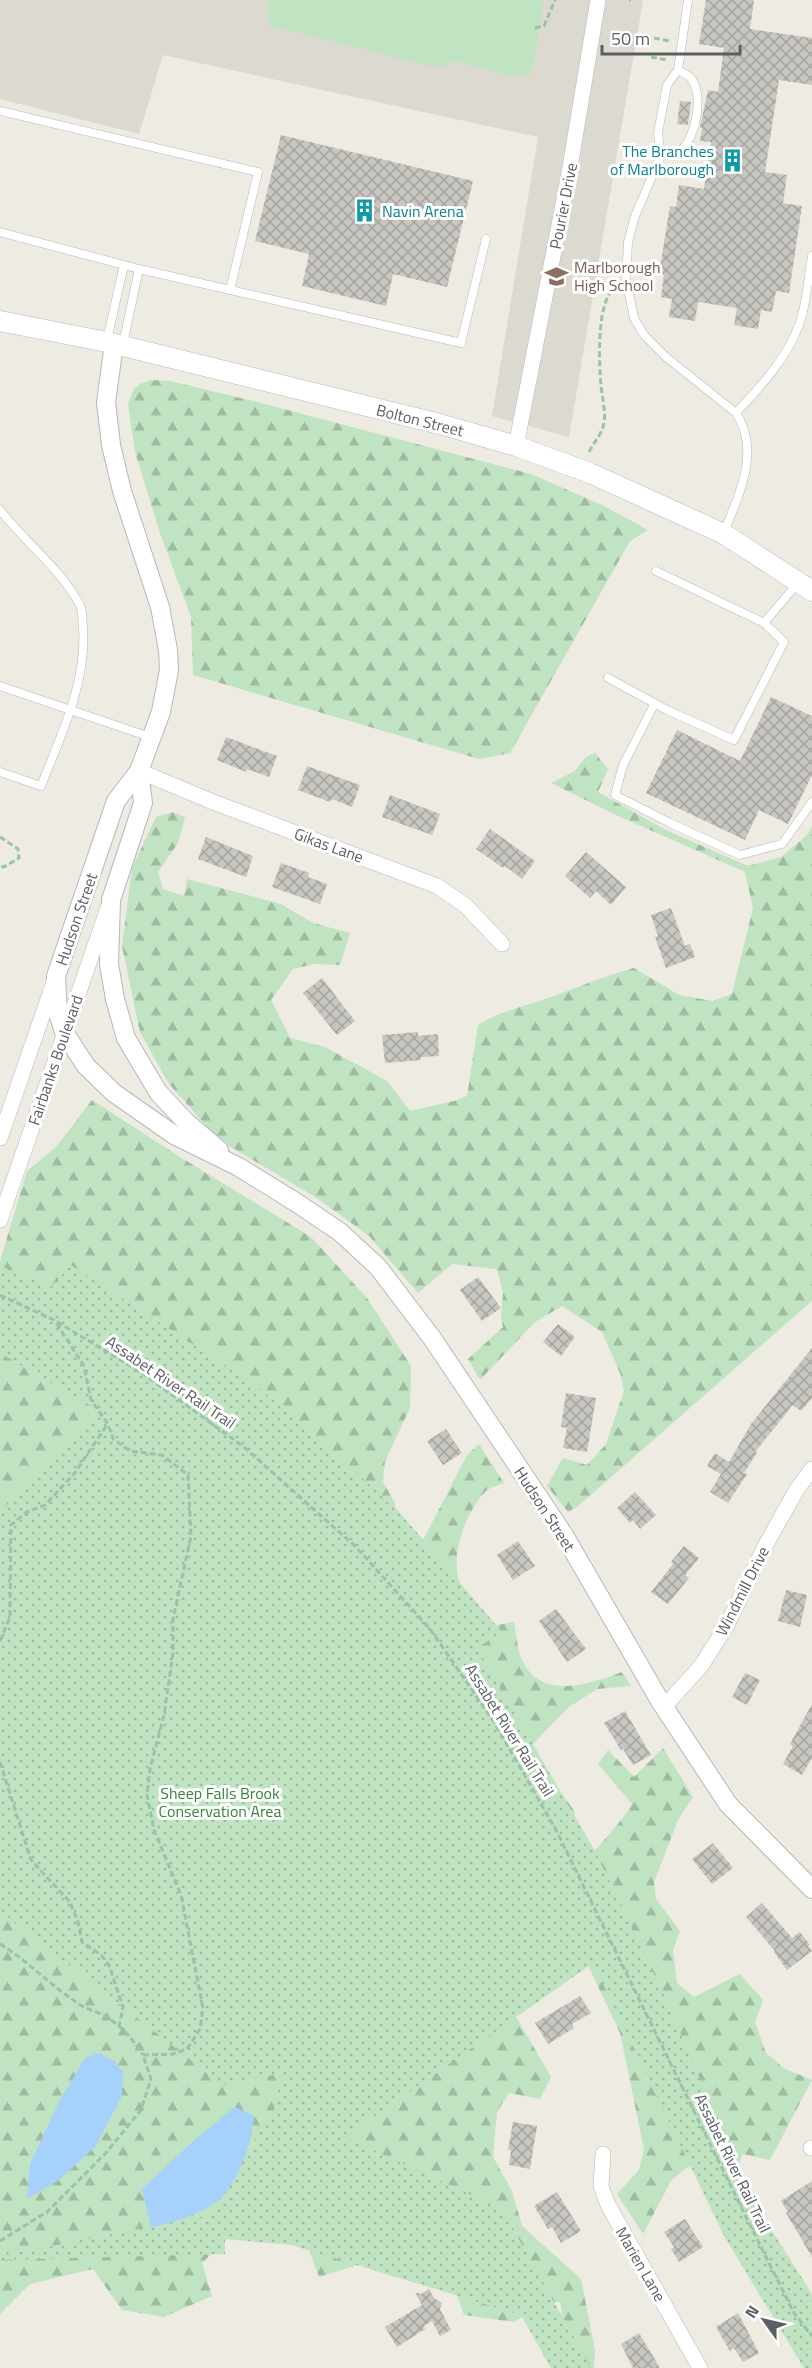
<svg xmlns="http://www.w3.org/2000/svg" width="812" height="2368" font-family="'Titillium Web',sans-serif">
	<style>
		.education { fill: #dcdad0 }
		.forest { fill: url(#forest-firs) }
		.park { fill: url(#park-dots) }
		.pitch { fill: #c0e3c1 }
		.water { fill: #a5d1fa }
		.building { fill: url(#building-cross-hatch) }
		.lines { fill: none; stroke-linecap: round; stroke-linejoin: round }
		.service-casing { stroke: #b5b8bc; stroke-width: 9 }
		.minor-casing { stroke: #b5b8bc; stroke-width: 16 }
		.tertiary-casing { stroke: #b5b8bc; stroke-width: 20 }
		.secondary-casing { stroke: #b6b9be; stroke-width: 21 }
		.path { stroke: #9ac3a7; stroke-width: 3; stroke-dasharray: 6 3; stroke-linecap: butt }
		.service { stroke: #fff; stroke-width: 8 }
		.minor { stroke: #fff; stroke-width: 15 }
		.tertiary { stroke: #fff; stroke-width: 18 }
		.secondary { stroke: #fff; stroke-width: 20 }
		.labels { text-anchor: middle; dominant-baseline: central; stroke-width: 6; stroke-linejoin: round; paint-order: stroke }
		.culture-label { font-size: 16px; fill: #0d838f; stroke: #fff; text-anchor: end }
		.street-label { font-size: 16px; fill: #5b5e62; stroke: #fff }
		.education-label { font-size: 16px; fill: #785e54; stroke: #fff; text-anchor: start }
		.park-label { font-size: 16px; fill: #398340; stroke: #fff }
	</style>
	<defs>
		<pattern id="forest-firs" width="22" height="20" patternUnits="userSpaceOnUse" patternTransform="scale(1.5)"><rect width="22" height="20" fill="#c0e3c1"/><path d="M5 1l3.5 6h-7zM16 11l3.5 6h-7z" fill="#9fbba0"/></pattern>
		<pattern id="park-dots" width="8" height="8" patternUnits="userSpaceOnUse" patternTransform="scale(1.5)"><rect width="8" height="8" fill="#c0e3c1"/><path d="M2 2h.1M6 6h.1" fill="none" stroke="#9fbba0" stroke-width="1.8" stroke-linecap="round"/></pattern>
		<pattern id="building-cross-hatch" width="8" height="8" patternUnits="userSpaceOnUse" patternTransform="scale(1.5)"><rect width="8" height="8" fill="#c8c6c0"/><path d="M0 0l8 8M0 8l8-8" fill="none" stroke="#a5a49f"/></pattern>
	</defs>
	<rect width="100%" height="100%" fill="#edebe2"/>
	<path class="education" d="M0,0H643L569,437L492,416L538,137L163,55L139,134L0,99Z"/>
	<path class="forest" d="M151,380L170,381L257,402L531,474L602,505L648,530L630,541L510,753L479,759L193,675L191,617L160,533L135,452L128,404L134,389L140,384Z
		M595,753L608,769L598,792L668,831L748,866L781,857L807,835L812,826V1301L577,1507L568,1512L547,1486L563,1458L587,1465L606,1444L624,1391L620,1373L602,1332L562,1306L535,1322L480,1380L468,1359L503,1327L501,1317L503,1293L497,1269L452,1264L418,1293L369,1236L314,1196L219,1140L169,1084L140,1032L122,946L132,868L156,817L173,812L185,817L178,843L158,872L163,889L184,896L187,879L281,904L313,923L350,933L340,965L314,964L293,969L271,1000L290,1038L325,1047L387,1081L410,1111L454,1101L467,1096L478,1025C500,1011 526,1006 551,997C579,987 605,976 634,968L679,995L712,1001L732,994L753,908L745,872L616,815L551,783L575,771L586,757Z
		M92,1100L180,1157L311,1237L367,1298L411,1366L410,1408L385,1461L383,1482L395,1503V1541L419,1548L467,1455L479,1444L504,1483C499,1485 491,1487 487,1490C468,1508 454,1545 457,1571C459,1591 476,1613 490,1626L514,1622C516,1633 517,1645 520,1655C537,1702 587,1685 622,1672L631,1686L597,1689L569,1707L529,1748L575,1812L571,1836L593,1853L623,1818L632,1804L598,1764L608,1750L634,1777L663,1748L693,1797L678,1820L654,1882L656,1899L680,1931L673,1950L677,1983L694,1997L740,1974L763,2000L755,2022L766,2053L785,2069L812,2080L770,2160L743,2154L724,2200L700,2164L686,2168L671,2181L643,2234L617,2194L639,2170L644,2149L620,2033L572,1931L508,2003L551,2077L540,2099L509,2093L497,2112L493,2157L512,2191L522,2226L581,2279L595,2350L594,2368H568L571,2361L560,2302L543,2303L514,2322L464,2315L453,2284L374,2260L319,2277L302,2232L235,2231L202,2263L212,2296L164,2317L122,2310L93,2269L30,2284L0,2314V1261L27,1171L56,1147Z"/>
	<path class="park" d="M71,1265L257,1386L394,1506L502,1632L477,1648L595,1851L665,1997L749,2194L812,2294V2368H804L724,2236L593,1963L345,2137L502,2209L591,2368H551L521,2315L291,2245L225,2239V2254L0,2260V2256L210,2215L275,2106L282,2073L223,2085L0,1911V1511L101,1412L0,1353V1266L51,1287Z"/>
	<path class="pitch" d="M269,0H544L532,73L516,77L454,61L438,68L268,25Z"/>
	<path class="water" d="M100,2053L114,2061L123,2072L122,2096L95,2147L59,2180L27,2199L30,2164L59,2102L85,2058Z
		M235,2107L254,2116C253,2140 238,2181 221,2198C205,2213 172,2223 151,2227L142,2189L191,2143Z"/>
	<path class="building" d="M706,0H754L750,29L812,38V85L779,80L765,172L787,175L783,203L802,206L789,293L776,291L772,312L761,310L758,329L734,325L737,308L698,302L695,321L669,317L672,299L661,297L664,275L659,274L670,206L676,207L679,185L704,189L711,142L700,141L702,128L700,127L708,90L718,92L724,48L699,44Z
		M680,101L691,102L688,125L677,124Z
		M281,135L473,181L447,287L393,274L386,306L302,286L309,254L255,241Z
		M771,697L812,716V775L788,824L759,810L745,840L646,793L677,730L740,761Z
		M226,737L277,756L269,777L247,769L246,772L217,760Z
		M307,766L360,785L352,807L332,799L330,802L298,790Z
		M390,795L440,814L432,835L382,817Z
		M490,829L535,861L522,879L505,866L503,868L476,849Z
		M206,837L253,856L246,877L198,859Z
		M586,852L626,887L611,905L596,891L590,898L565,876Z
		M281,863L309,873L308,877L327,884L320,904L272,887Z
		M671,908L685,946L690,944L695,957L666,968L655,937L658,936L651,915Z
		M322,978L355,1021L337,1035L303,993Z
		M418,1032V1036L438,1034L439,1056L421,1057V1060L385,1063L382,1035Z
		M478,1277L501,1308L482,1321L460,1290Z
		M558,1324L575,1337L561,1356L543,1342Z
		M812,1348V1398L801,1411L793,1405L755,1452L757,1453L744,1473L747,1474L728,1503L710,1492L721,1474L707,1466L715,1453L729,1462L751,1424Z
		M566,1393L596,1398L587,1452L563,1448L567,1428L561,1427Z
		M446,1429L462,1453L443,1465L427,1441Z
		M635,1492L656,1515L640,1529L633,1520L630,1523L617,1508Z
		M518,1541L535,1566L513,1580L497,1555Z
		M684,1546L699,1558L685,1575L689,1578L668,1604L651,1592L673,1564L671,1562Z
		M786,1590L807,1595L800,1627L778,1621Z
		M556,1609L586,1649L567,1662L539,1621Z
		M745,1673L760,1680L747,1705L732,1697Z
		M812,1704V1758L802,1775L783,1764L793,1746L790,1744Z
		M625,1711L651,1755L633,1765L623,1749L621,1750L604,1723Z
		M713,1843L733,1868L712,1884L692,1859Z
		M762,1903L792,1938L800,1932L810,1945L808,1946L812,1951L787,1970L774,1952L775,1951L746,1917Z
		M580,1996L591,2013L572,2024L574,2028L548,2044L535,2023Z
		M513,2122L537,2126L530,2169L509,2165L511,2150H508Z
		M812,2181V2257L786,2213L788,2212L781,2201Z
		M557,2192L581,2231L561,2243L552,2227L548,2229L534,2206Z
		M685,2219L703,2247L679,2262L671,2249L674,2247L664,2232Z
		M429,2289L434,2298L442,2303L440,2309L451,2330L440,2336L432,2321L424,2326L425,2329L397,2347L385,2327L422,2305L415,2292L421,2294Z
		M738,2313L759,2353L743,2362L734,2348L730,2351L716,2327Z
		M639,2333L660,2368H633L621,2344Z"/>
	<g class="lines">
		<defs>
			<path id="service" d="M688,0L678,70L667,85L658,133L661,156L635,216L628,242L626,279L634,318L644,335L666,357L736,413C761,451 739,495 724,532
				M0,111L258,172L230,290
				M661,156C667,155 674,155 679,152C696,140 705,93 690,77C687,74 681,72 678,70
				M0,232L139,269L461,343L486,239
				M107,340L124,265
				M123,344L139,269
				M736,413C760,387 786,360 799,325C807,304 808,278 812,256
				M0,510C25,542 60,568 80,605C83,611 82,620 83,627C87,683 61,735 41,786L0,772
				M656,571L764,623L798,583
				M608,678L667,710L734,740L784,642L764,623
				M0,686L150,737
				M655,703L623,765L615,795L670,823L740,855L782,844L812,802"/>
			<path id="minor" d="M516,446L568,179L598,0
				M139,771L213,802L437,886L466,906L502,944
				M0,1138L55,979
				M0,1220L108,908
				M664,1707L701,1666L727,1625L764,1548L797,1489L812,1469
				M811,2148H812
				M603,2154L601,2186L608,2205L700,2368"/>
			<path id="tertiary" d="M114,344L106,402L111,445L122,491L160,607L168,650L169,670L161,712L139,771L116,801L56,976L58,1013L64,1032L86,1066L114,1093L174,1135L239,1167L297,1203L340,1232L378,1267L432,1338L564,1535L660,1701L728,1804L812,1889
				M139,771L143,803L111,900L109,964L115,999L126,1038L158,1092L185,1121L219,1150"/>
			<path id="secondary" d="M0,321L107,342L440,424L516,446L590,473L724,534L812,591"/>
		</defs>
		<use href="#service" class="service-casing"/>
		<use href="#minor" class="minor-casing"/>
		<use href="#tertiary" class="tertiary-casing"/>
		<use href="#secondary" class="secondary-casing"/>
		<path class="path" d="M629,0H631
			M535,28L544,26L555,0
			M654,38L670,41
			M651,57L667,60
			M589,452C594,442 602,434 604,423C606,411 602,397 601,386C599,363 596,302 615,287
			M0,837L18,849L19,858L4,867L0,866
			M0,1295L54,1320L142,1373L244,1447L356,1547L430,1629L494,1722L556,1830L746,2217L794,2313L812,2336
			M0,1641L10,1617L11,1525L27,1512L45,1505L74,1474L107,1425
			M0,1762L31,1860L70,1902L78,1922L82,1942L101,1955L109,1965L123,2007L119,2027
			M0,1944C28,1961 51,1986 79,2004C88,2010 99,2012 108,2018C124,2028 133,2040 143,2055
			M0,2241L47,2212L105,2154L141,2110L151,2079L143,2055L173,2054L187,2049L200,2029L203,2008L181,1895L154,1830L147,1795L150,1769L164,1715L173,1653V1619L191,1536L188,1475L162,1455L130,1451L113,1439L108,1424L91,1400L84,1366L55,1321"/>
		<use href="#service" class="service"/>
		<use href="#minor" class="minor"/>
		<use href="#tertiary" class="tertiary"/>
		<use href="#secondary" class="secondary"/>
	</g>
	<defs>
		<symbol id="building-bare" viewBox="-9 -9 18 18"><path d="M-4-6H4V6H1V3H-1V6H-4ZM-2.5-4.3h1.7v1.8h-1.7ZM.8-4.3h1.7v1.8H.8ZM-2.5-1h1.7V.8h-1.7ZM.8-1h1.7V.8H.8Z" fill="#0f9aa8" stroke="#fff" stroke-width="2.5" paint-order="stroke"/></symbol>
		<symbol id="school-bare" viewBox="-9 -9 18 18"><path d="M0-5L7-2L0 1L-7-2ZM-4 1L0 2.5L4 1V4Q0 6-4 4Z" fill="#8d6e63" stroke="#fff" stroke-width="2.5" paint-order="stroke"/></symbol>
	</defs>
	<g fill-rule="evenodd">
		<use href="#building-bare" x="716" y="144" width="33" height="33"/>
		<use href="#building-bare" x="348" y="194" width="33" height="33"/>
		<use href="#school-bare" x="540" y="260" width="33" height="33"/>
	</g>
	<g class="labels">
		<g class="culture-label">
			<text x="714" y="151">The Branches<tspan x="714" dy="18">of Marlborough</tspan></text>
			<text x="382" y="211" text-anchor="start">Navin Arena</text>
		</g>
		<g class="street-label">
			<text transform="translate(563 206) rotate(-79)">Pourier Drive</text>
			<text transform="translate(420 420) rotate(14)">Bolton Street</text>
			<text transform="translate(329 845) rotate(20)">Gikas Lane</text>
			<text transform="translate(76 919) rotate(-71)">Hudson Street</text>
			<text transform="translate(55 1060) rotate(-71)">Fairbanks Boulevard</text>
			<text transform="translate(171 1382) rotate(34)">Assabet River Rail Trail</text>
			<text transform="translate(545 1509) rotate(57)">Hudson Street</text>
			<text transform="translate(742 1591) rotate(-63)">Windmill Drive</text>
			<text transform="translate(510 1730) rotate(58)">Assabet River Rail Trail</text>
			<text transform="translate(733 2163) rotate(64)">Assabet River Rail Trail</text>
			<text transform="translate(641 2264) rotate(60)">Marien Lane</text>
		</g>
		<g class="education-label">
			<text x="574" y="267">Marlborough<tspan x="574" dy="18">High School</tspan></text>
		</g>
		<g class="park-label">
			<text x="220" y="1793">Sheep Falls Brook<tspan x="220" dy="18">Conservation Area</tspan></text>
		</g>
	</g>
	<g transform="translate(764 2320) rotate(304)" stroke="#ffffff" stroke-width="4.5" paint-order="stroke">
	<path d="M0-4.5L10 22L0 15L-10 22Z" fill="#5b5e62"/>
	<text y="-9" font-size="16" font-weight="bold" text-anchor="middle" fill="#5b5e62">N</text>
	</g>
	<path d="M602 45v9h138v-9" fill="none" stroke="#5b5e62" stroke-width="3"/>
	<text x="611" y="45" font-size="18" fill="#5b5e62" stroke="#ffffff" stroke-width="4.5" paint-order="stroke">50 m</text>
</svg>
